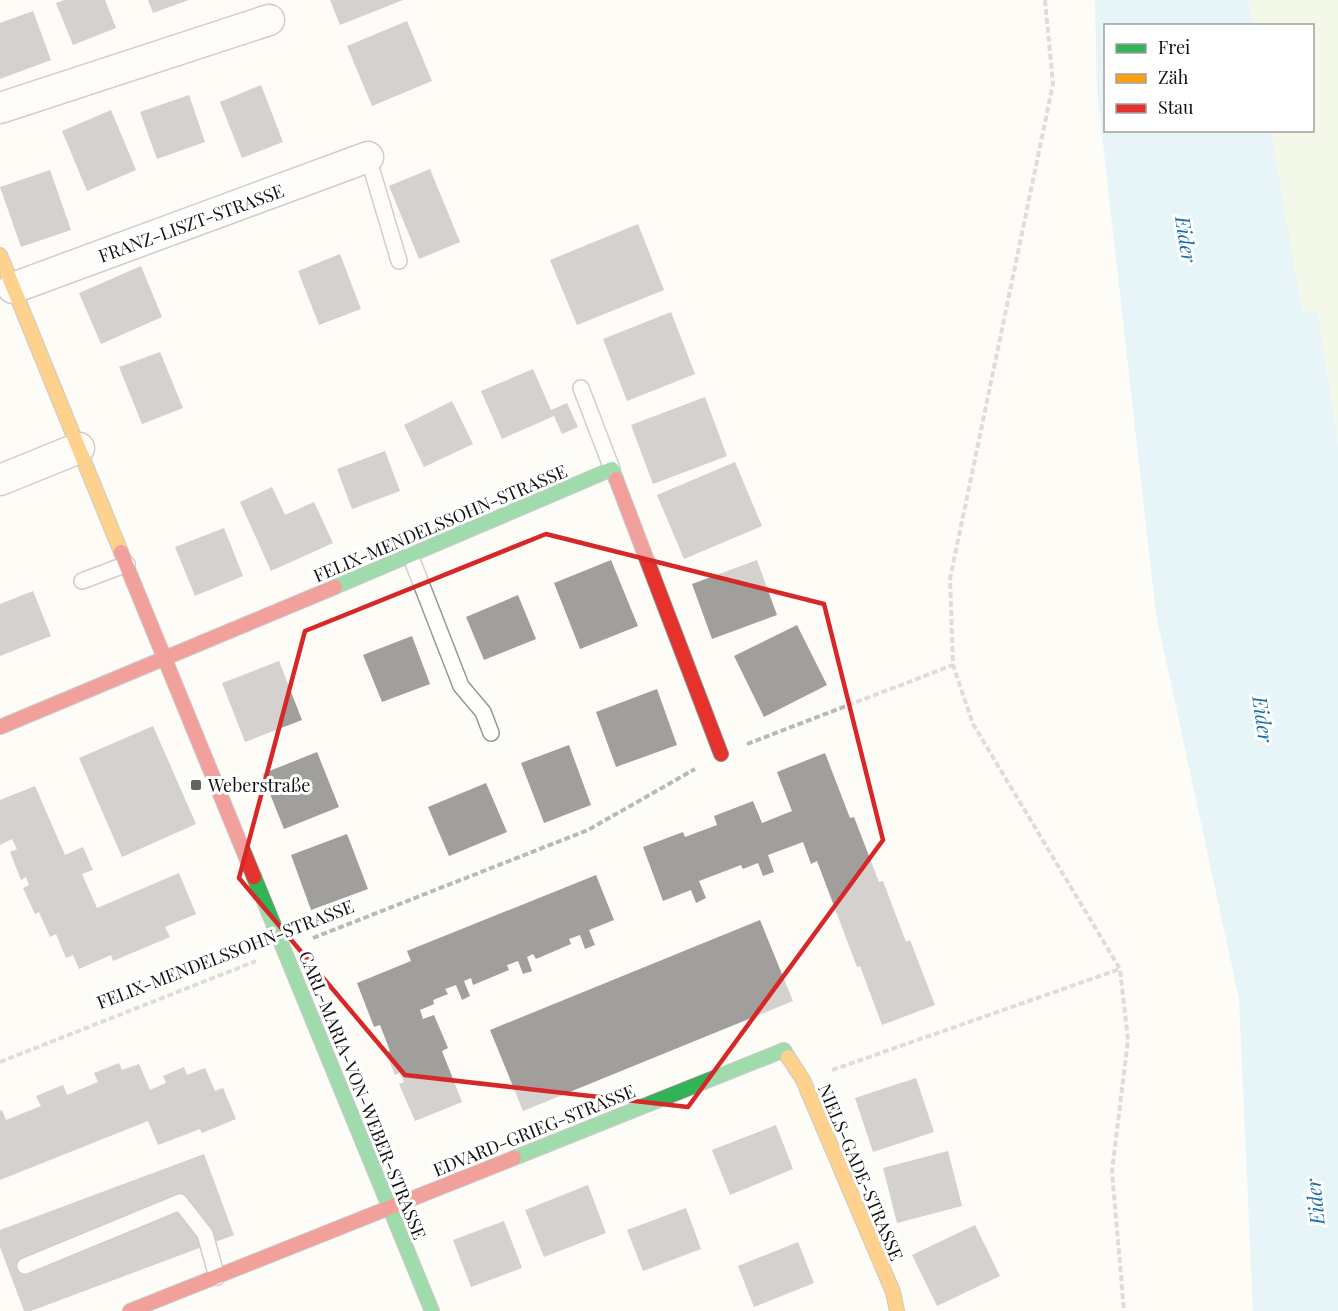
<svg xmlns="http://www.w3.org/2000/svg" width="1338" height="1311" font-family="'Playfair Display',serif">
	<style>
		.green { fill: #e8f3d7 }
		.water { fill: #cdeaf8 }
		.building { fill: #a19f9c }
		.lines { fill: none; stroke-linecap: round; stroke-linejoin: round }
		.lane-casing { stroke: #979795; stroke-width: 18 }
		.street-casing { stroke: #979795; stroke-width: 33 }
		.fast-casing { stroke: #8e8d8b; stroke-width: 16 }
		.slow-casing { stroke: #8e8d8b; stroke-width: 16 }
		.jam-casing { stroke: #8e8d8b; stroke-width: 16 }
		.path { stroke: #b9b9b8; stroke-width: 4; stroke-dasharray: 6 3; stroke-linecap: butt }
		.lane { stroke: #fffffe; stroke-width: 15 }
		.street { stroke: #fffffe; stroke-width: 30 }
		.fast { stroke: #30b455; stroke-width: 14 }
		.slow { stroke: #ff9f0a; stroke-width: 14 }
		.jam { stroke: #e5322d; stroke-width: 14 }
		.marked { fill: none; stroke: #d62828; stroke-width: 4.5; stroke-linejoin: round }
		.poi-dot { fill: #646362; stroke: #fff; stroke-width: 2 }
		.labels { text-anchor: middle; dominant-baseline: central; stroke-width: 6; stroke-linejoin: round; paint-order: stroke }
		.street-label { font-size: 18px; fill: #111; stroke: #fff }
		.poi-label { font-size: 18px; fill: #111; stroke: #fff; text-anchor: start }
		.water-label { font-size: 20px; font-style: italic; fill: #156da8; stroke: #fff }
	</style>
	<rect width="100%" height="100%" fill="#fdfcf7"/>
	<path class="green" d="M1248,0H1338V443L1318,313L1302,310L1271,131L1312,130V26L1253,25Z"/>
	<path class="water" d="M1095,0H1248L1253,25L1106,26V130L1271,131L1302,310L1318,313L1338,443V1311H1253L1239,999L1156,614L1097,90Z"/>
	<path class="building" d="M64,0H105L116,28L73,45L56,3Z
		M148,0H189L153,13Z
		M330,0H403L340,25Z
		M33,11L51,60L0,79V23Z
		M407,21L432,81L372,106L347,46Z
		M261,85L283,142L242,158L220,102Z
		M189,95L205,142L157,159L140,112Z
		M111,110L136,170L87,191L62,131Z
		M430,169L460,242L419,259L389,186Z
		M50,170L71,230L21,247L0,187Z
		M638,224L664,290L577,325L550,260Z
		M340,254L361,309L319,325L298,271Z
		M141,266L162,317L101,344L79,293Z
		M671,312L695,374L627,401L603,339Z
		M160,352L183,408L142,424L119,367Z
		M533,369L551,410L567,403L578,427L562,434L554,416L502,439L481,391Z
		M705,397L727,456L653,484L631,425Z
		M452,401L473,444L424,467L404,425Z
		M385,451L400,491L352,509L337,469Z
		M735,462L762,526L684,559L657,495Z
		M272,487L285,515L314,502L333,543L271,571L240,502Z
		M224,528L243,576L195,596L175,547Z
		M611,560L638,626L580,649L554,583Z
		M757,560L777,615L712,639L692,584Z
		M33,591L51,636L0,656V604Z
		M518,595L536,639L484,660L466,617Z
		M797,625L827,685L764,717L734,656Z
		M412,636L430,684L382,702L363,655Z
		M279,661L302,720L245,742L222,683Z
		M657,689L677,745L616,767L596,712Z
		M153,726L196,824L122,857L79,758Z
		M569,745L591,805L544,823L521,763Z
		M317,752L339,807L284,829L262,774Z
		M825,753L850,818L854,817L879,882L883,881L906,942L910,940L935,1005L882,1025L860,966L857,967L817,861L811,864L803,842L768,855L774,872L763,876L758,863L743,869L741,865L699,881L706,898L696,903L691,890L663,901L643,847L683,832L685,837L717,825L714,816L753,801L762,823L792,811L777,772Z
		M486,783L507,832L449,856L428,807Z
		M35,786L65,855L83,847L93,870L82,874L97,908L179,873L196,914L165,927L170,937L113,961L111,955L79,969L73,955L66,958L56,934L50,937L39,912L35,914L23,888L29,885L26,877L21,880L10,852L17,849L12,839L0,845V800Z
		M347,834L368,889L311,910L291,855Z
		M596,875L614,920L589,930L595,945L585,949L580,935L569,939L571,944L536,959L533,954L527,957L532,971L523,974L518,961L507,965L509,970L473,985L471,978L464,981L470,996L462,1000L456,985L445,989L448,994L433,1000L434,1004L420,1010L423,1019L434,1015L448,1048L442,1051L462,1102L415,1121L399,1084L404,1082L400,1073L395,1075L386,1053L390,1051L380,1025L374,1027L357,983L411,961L407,951Z
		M760,920L793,1001L523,1111L490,1030Z
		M119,1063L122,1070L139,1064L150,1090L166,1083L163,1076L184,1067L187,1075L205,1068L215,1091L223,1088L236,1119L202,1133L200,1129L158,1145L148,1121L0,1180V1111L2,1110L6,1120L41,1106L36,1096L63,1085L67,1095L98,1082L94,1073Z
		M916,1078L934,1132L873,1152L855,1098Z
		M776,1125L793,1169L730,1195L712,1150Z
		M948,1151L962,1206L897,1223L883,1168Z
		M204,1154L234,1235L31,1311H24L0,1247V1230Z
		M588,1185L606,1233L544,1257L525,1210Z
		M686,1208L701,1249L643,1271L627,1230Z
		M504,1221L522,1268L471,1287L453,1240Z
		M975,1225L1000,1276L937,1306L912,1255Z
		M798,1242L814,1283L754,1307L738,1266Z"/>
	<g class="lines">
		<defs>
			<path id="lane" d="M368,157L399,261
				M581,388L612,469
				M410,555L461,686L483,712L491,733
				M82,581L127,564
				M25,1266L180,1202L205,1234L217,1277"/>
			<path id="street" d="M0,108L269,20
				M13,288L368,157
				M0,480L79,448"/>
			<path id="fast" d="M335,587L612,469L616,479
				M254,877L432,1311
				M514,1158L784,1050L788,1057"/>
			<path id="slow" d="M0,255L121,552
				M788,1057L803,1080L893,1292L897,1311"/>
			<path id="jam" d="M616,479L721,754
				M121,552L254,877
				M0,727L335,587
				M130,1311L514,1158"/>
		</defs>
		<use href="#lane" class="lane-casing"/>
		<use href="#street" class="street-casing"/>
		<use href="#fast" class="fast-casing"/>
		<use href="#slow" class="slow-casing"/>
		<use href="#jam" class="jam-casing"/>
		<path class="path" d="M1045,0L1053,84L950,579L953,665L973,724L1120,969L1128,1040L1112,1171L1124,1311
			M747,744L953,665
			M313,938L588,830L695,769
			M0,1062L256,961
			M832,1070L1120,969"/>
		<use href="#lane" class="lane"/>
		<use href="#street" class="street"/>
		<use href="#fast" class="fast"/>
		<use href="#slow" class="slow"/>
		<use href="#jam" class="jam"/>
	</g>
	<path d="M0 0H1338V1311H0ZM546,534L824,604L883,840L688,1107L405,1075L239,878L305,631Z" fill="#fdfcf7" fill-opacity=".55" fill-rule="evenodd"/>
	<path class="marked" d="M546,534L824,604L883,840L688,1107L405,1075L239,878L305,631Z"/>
	<rect class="poi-dot" x="190" y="779" width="12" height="12" rx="3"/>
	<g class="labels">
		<g class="street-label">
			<text transform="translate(191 223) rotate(-20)">FRANZ-LISZT-STRASSE</text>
			<text transform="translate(440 523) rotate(-23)">FELIX-MENDELSSOHN-STRASSE</text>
			<text transform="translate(225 954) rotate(-21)">FELIX-MENDELSSOHN-STRASSE</text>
			<text transform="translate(363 1095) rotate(68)">CARL-MARIA-VON-WEBER-STRASSE</text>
			<text transform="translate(534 1130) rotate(-22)">EDVARD-GRIEG-STRASSE</text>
			<text transform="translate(861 1172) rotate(67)">NIELS-GADE-STRASSE</text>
		</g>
		<g class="poi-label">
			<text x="208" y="785">Weberstraße</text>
		</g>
		<g class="water-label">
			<text transform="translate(1187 239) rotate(81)">Eider</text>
			<text transform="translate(1264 719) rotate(82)">Eider</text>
			<text transform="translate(1314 1202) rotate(-96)">Eider</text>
		</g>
	</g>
	<rect x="1104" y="24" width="210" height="108" fill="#ffffff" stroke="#a0a0a0" stroke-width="1.5"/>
	<rect x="1116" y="44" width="30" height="9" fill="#30b455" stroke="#a0a0a0" stroke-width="1.5"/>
	<text x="1158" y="54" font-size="18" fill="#111111">Frei</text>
	<rect x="1116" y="74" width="30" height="9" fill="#ff9f0a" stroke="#a0a0a0" stroke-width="1.5"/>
	<text x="1158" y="84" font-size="18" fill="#111111">Zäh</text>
	<rect x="1116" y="104" width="30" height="9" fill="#e5322d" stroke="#a0a0a0" stroke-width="1.5"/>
	<text x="1158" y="114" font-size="18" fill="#111111">Stau</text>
</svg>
